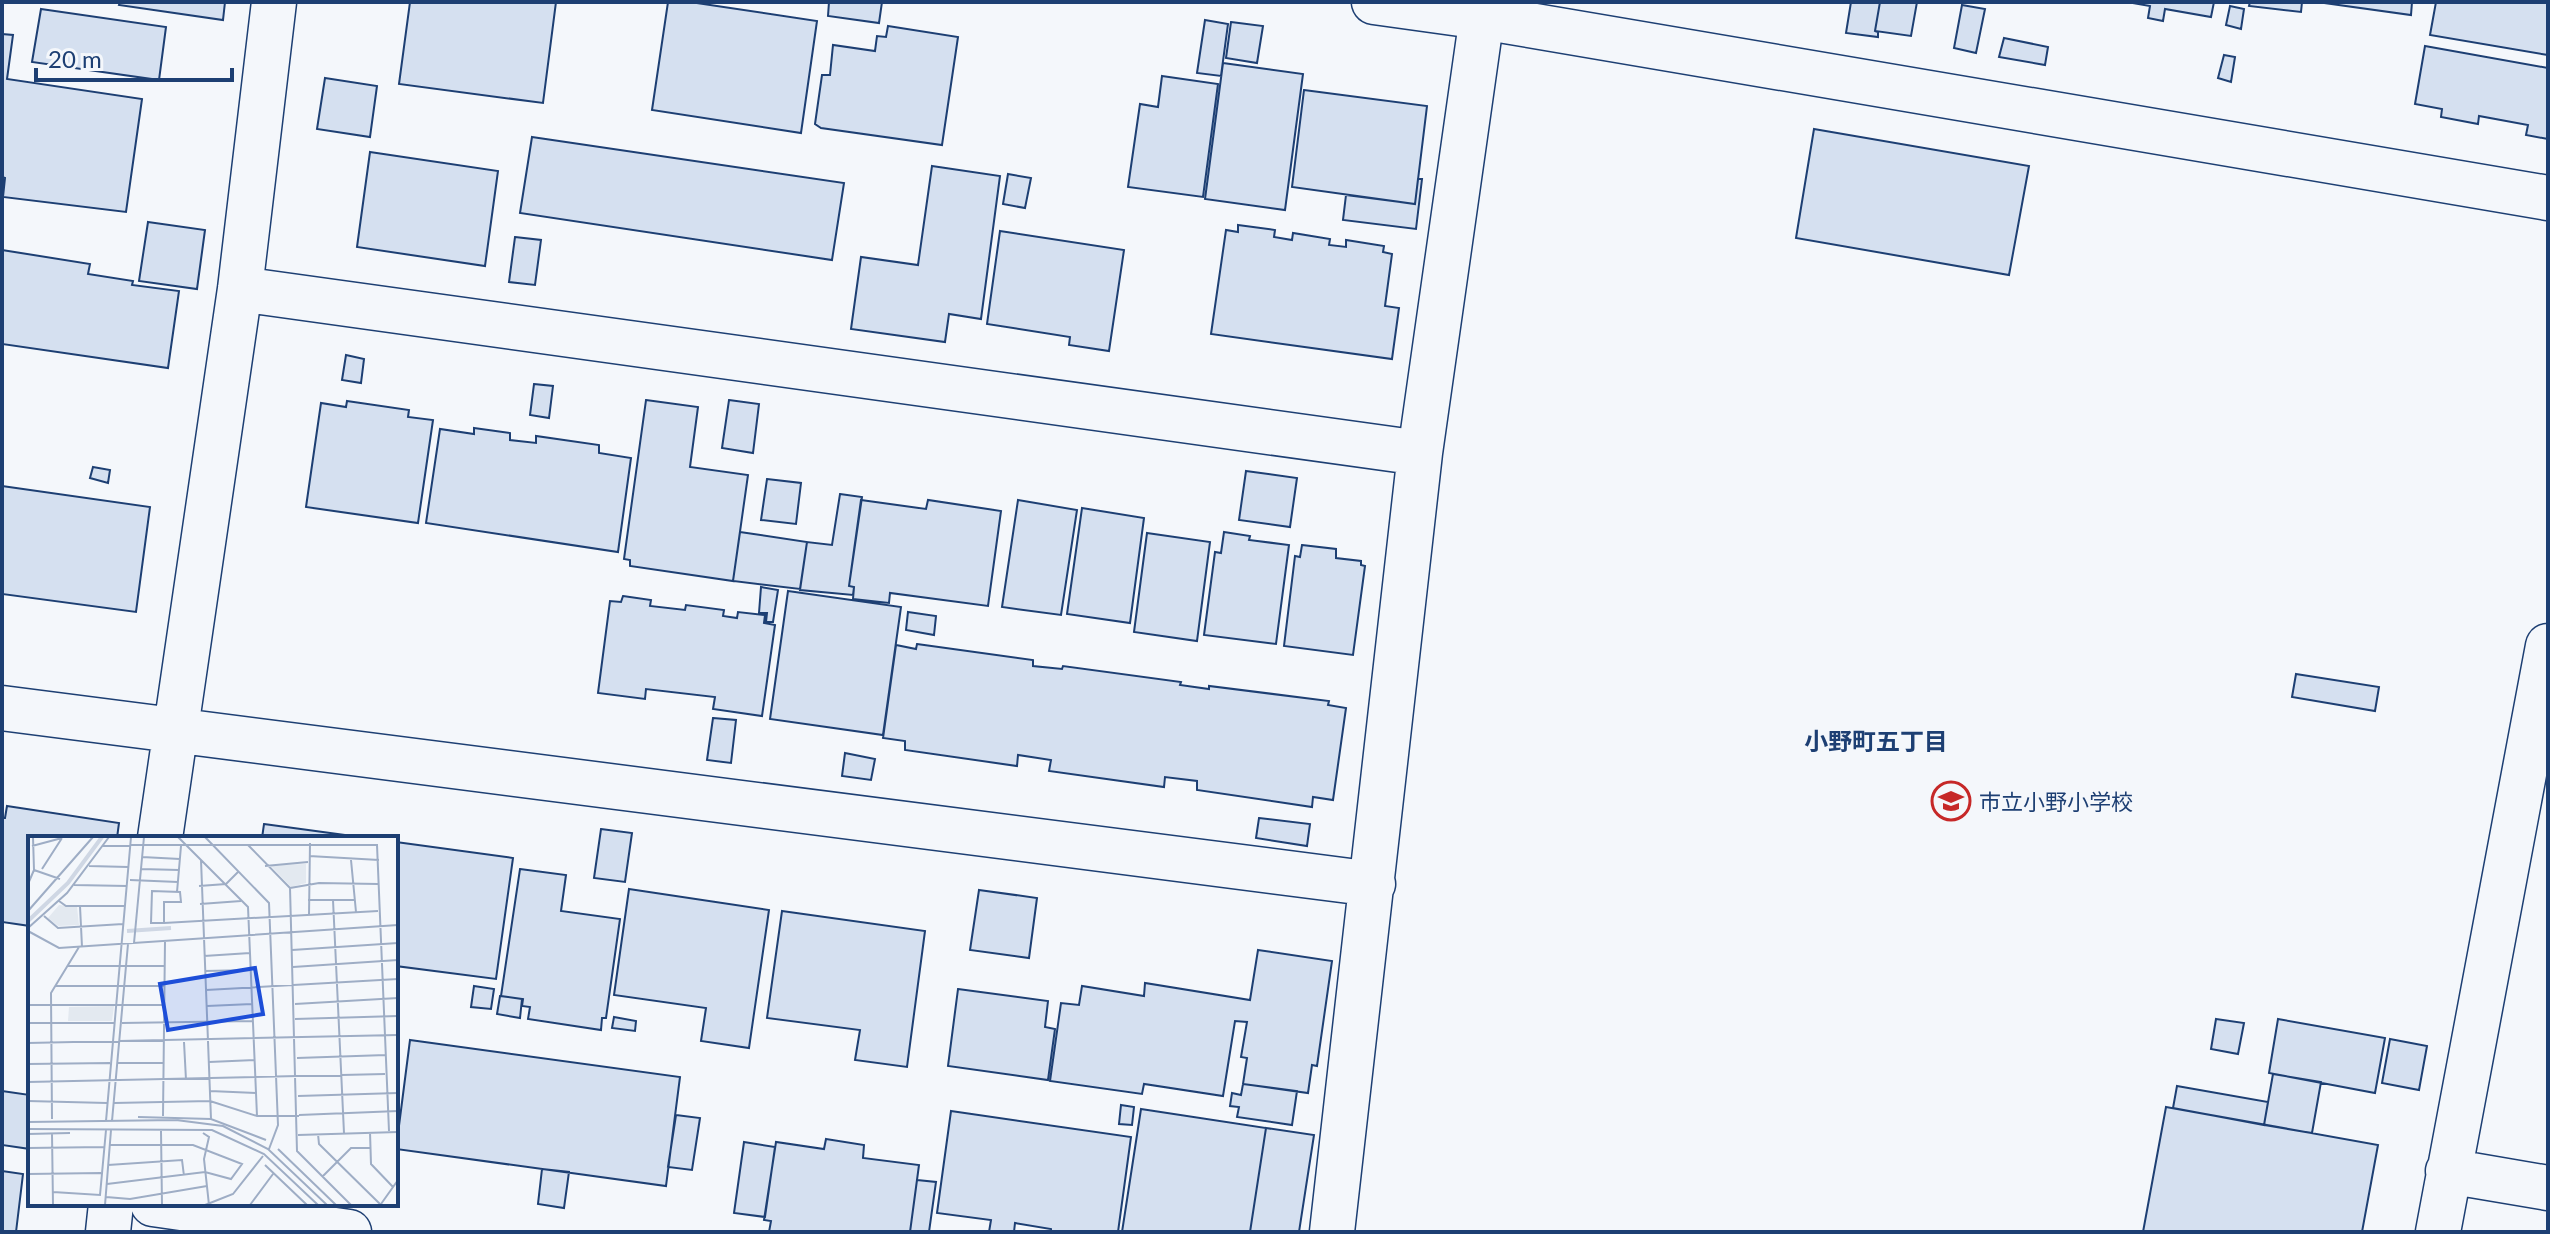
<svg xmlns="http://www.w3.org/2000/svg" width="2550" height="1234" font-family="Lato,'Noto Sans JP',sans-serif">
	<style>
		.building { fill: #d5e0f0; stroke: #1d3f73; stroke-width: 2 }
		.lines { fill: none; stroke-linecap: round; stroke-linejoin: round }
		.street-casing { stroke: #1d3f73; stroke-width: 47 }
		.street { stroke: #f4f7fb; stroke-width: 44 }
		.labels { text-anchor: middle; dominant-baseline: central; stroke-width: 6; stroke-linejoin: round; paint-order: stroke }
		.poi-label { font-size: 22px; fill: #1d3f73; stroke: #f4f7fb; text-anchor: start }
		.neighbourhood-label { font-size: 24px; font-weight: bold; fill: #1d3f73; stroke: #f4f7fb }
		.inset-river { fill: none; stroke: #cfd7e4; stroke-width: 4 }
		.inset-road { fill: none; stroke: #9eadc5; stroke-width: 2 }
		.view { fill: #1d4ed8; fill-opacity: 0.15; stroke: #1d4ed8; stroke-width: 4 }
		.inset-edge { fill: none; stroke: #1d3f73; stroke-width: 4 }
	</style>
	<rect width="100%" height="100%" fill="#f4f7fb"/>
	<path class="building" d="M120,2H225L223,20L119,5Z
		M410,2H556L543,103L399,84Z
		M668,2H690L817,21L801,133L652,110Z
		M829,2H882L879,23L828,16Z
		M1851,2H1880L1875,31L1878,32V37L1846,33Z
		M1880,2H1917L1911,36L1875,31Z
		M2127,2H2214L2211,17L2165,9L2163,21L2148,18L2150,6Z
		M2250,2H2302L2301,12L2249,6Z
		M2317,2H2412L2411,15Z
		M2436,2H2548V55L2430,35Z
		M1962,5L1985,9L1976,53L1954,48Z
		M2230,6L2244,9L2241,29L2226,25Z
		M41,9L166,27L159,80L32,62Z
		M1205,20L1228,24L1221,76L1197,73Z
		M1231,22L1263,26L1257,63L1226,58Z
		M888,26L958,37L942,145L821,128L815,124L822,75H830L833,45L875,51L877,36L886,37Z
		M2,34L13,35L7,79L142,99L126,212L3,197L5,178L2,177Z
		M2004,38L2048,47L2045,65L1999,57Z
		M2425,46L2548,68V139L2526,135L2528,125L2479,116L2478,124L2441,117L2442,109L2415,104Z
		M2224,55L2235,57L2231,82L2218,78Z
		M1223,63L1303,74L1285,210L1205,199Z
		M1162,76L1218,84L1203,197L1128,187L1140,104L1158,107Z
		M325,78L377,86L370,137L317,129Z
		M1304,90L1427,106L1415,204L1292,187Z
		M1814,129L2029,166L2009,275L1796,238Z
		M532,137L844,183L832,260L520,213Z
		M370,152L498,171L485,266L357,247Z
		M932,166L1000,176L981,319L949,314L945,342L851,329L861,257L918,265Z
		M1008,174L1031,178L1025,208L1003,204Z
		M1418,179H1422L1416,229L1343,220L1346,195L1415,204Z
		M148,222L205,230L197,289L139,281Z
		M1238,225L1275,230L1274,237L1292,240L1293,233L1330,239L1329,245L1346,247V240L1384,246L1383,252L1392,254L1385,306L1399,308L1392,359L1211,334L1226,230L1238,232Z
		M1000,231L1124,250L1109,351L1069,345L1070,337L987,324Z
		M515,237L541,240L535,285L509,282Z
		M2,250L90,264L88,274L133,281L132,285L179,291L168,368L2,344Z
		M346,355L364,359L361,383L342,380Z
		M534,384L553,386L549,418L530,415Z
		M646,400L698,407L690,467L748,475L733,581L630,566V560L624,559Z
		M729,400L759,404L753,453L722,448Z
		M347,401L409,410L408,417L433,420L418,523L306,507L321,403L346,407Z
		M474,428L510,433V440L536,443V436L599,445V453L631,458L618,552L426,523L440,429L474,434Z
		M93,467L110,470L108,483L90,478Z
		M1246,471L1297,478L1290,527L1239,520Z
		M767,479L801,483L796,524L761,520Z
		M2,486L150,507L136,612L2,594Z
		M840,494L862,497L849,586L854,587L853,595L800,590L807,542L832,545Z
		M861,500L926,509L928,500L1001,511L988,606L890,593L889,603L853,599L854,587L849,586Z
		M1018,500L1077,510L1061,615L1002,607Z
		M1082,508L1144,518L1130,623L1067,614Z
		M740,532L807,542L800,589L733,581Z
		M1224,532L1250,536L1249,540L1289,545L1276,644L1204,635L1215,552L1221,553Z
		M1147,533L1210,542L1197,641L1134,632Z
		M1302,545L1336,549V558L1361,561V565L1365,566L1353,655L1284,646L1295,556L1300,557Z
		M761,587L778,590L773,622H766L767,613H759Z
		M788,591L901,607L883,735L770,719Z
		M623,596L651,600L650,606L685,610L686,605L724,610L723,616L737,618L738,612L765,615L764,623L775,625L762,716L713,709L715,697L646,689L645,699L598,693L610,601L621,602Z
		M908,612L936,616L934,635L906,630Z
		M917,644L1033,660V666L1062,669L1063,666L1181,682L1180,685L1209,689V686L1329,701L1328,705L1346,708L1333,800L1313,797L1312,807L1197,790V781L1165,777L1164,787L1049,771L1051,760L1018,755L1017,766L905,750V741L883,738L896,645L916,649Z
		M2296,674L2379,687L2375,711L2292,697Z
		M713,718L736,720L731,763L707,760Z
		M845,753L875,759L871,780L842,776Z
		M7,806L119,823L117,838H30V926L2,922V818H5Z
		M1259,818L1310,824L1307,846L1256,838Z
		M264,824L367,838H262Z
		M601,829L632,833L625,882L594,878Z
		M396,842L513,858L496,979L396,966Z
		M520,869L566,875L561,911L620,919L606,1018H602L601,1030L528,1019L530,1007L522,1006L523,999L501,996Z
		M629,889L769,910L749,1048L701,1041L706,1008L614,995Z
		M979,890L1037,898L1029,958L970,950Z
		M782,911L925,931L907,1067L855,1060L860,1030L767,1018Z
		M1258,950L1332,961L1317,1066L1312,1065L1308,1093L1243,1084L1247,1058L1241,1057L1247,1022L1235,1021L1223,1096L1144,1084L1142,1094L1050,1081L1061,1003L1079,1005L1082,986L1144,996L1145,983L1250,1000Z
		M474,986L494,989L491,1009L471,1007Z
		M958,989L1048,1001L1045,1027L1055,1029L1048,1080L948,1066Z
		M500,996L522,999L520,1018L497,1014Z
		M614,1017L636,1021L635,1031L612,1028Z
		M2216,1019L2244,1023L2238,1054L2211,1049Z
		M2278,1019L2385,1038L2375,1093L2269,1073Z
		M2390,1039L2427,1046L2419,1090L2382,1083Z
		M410,1040L680,1077L666,1186L396,1149Z
		M2273,1074L2321,1082L2312,1133L2264,1125Z
		M1243,1084L1297,1091L1292,1125L1237,1117L1239,1107L1230,1106L1232,1093L1241,1095Z
		M2177,1086L2268,1102L2264,1125L2173,1108Z
		M2,1091L30,1095V1149L2,1145Z
		M1121,1105L1134,1107L1132,1125L1119,1124Z
		M2166,1107L2378,1145L2362,1232H2143Z
		M1141,1109L1266,1128L1250,1232H1122Z
		M951,1111L1131,1137L1118,1232H1051V1229L1015,1223L1014,1232H989L991,1220L937,1213Z
		M676,1115L700,1118L692,1170L668,1167Z
		M1266,1128L1314,1135L1299,1232H1250Z
		M826,1139L864,1145L863,1158L919,1165L910,1232H769L771,1221L764,1220L776,1142L824,1149Z
		M744,1142L775,1147L765,1217L734,1213Z
		M542,1169L569,1172L564,1208L538,1204Z
		M2,1171L23,1174L16,1232H2Z
		M917,1180L936,1182L929,1232H910Z"/>
	<g class="lines">
		<defs>
			<path id="street" d="M1374,2L1482,17L2548,198
				M240,289L1420,453
				M2,708L1373,884
				M160,838L240,289L274,2
				M2448,1171L2548,1188
				M153,1204L349,1232
				M108,1232L111,1204
				M1332,1232L1420,453L1484,2
				M2438,1232L2548,646"/>
		</defs>
		<use href="#street" class="street-casing"/>
		<use href="#street" class="street"/>
	</g>
	<defs>
		<symbol id="school-ring" viewBox="-11 -11 22 22"><circle r="9.5" fill="#f4f7fb" stroke="#c62828" stroke-width="1.5"/><path d="M0-5L7-2L0 1L-7-2ZM-4 1L0 2.5L4 1V4Q0 6-4 4Z" fill="#c62828"/></symbol>
	</defs>
	<g fill-rule="evenodd">
		<use href="#school-ring" x="1929" y="779" width="44" height="44"/>
	</g>
	<g class="labels">
		<g class="poi-label">
			<text x="1979" y="801">市立小野小学校</text>
		</g>
		<g class="neighbourhood-label">
			<text x="1876" y="740">小野町五丁目</text>
		</g>
	</g>
	<g transform="translate(28 836)">
		<rect width="370" height="370" fill="#f4f7fb"/>
		<path d="M278,28V47L263,51L242,29ZM31,69L49,71L51,89L30,90L20,82ZM86,170L84,185H40L41,171Z" fill="#e3e9f0"/>
		<path class="inset-river" d="M0,85L40,47L74,1M99,95L143,92"/>
		<path class="inset-road" d="M150,1L220,71L229,280M177,1L241,67L250,289L241,313M102,9H349L361,295M220,9L262,52L269,315L323,369M4,10L34,2M75,10H102M281,20L351,24M114,21L152,23M173,24L183,283M323,24L328,76M61,30L100,31M237,30L280,26M14,33L34,2M113,33L151,34M6,34L32,43M102,44L150,46M0,48L6,34L5,1M46,49L99,50M171,50L198,48L211,35M262,52L291,47L350,48M149,56L153,10M280,64H327M305,64L316,297M31,65L38,70H97M172,68L213,65M52,70L54,111M0,75L65,1M281,79L282,7M16,80L30,92L95,88M136,87V66H153L152,56L124,55L123,87H136L350,75M0,92L39,57L81,1M0,95L31,112L370,89M106,107L116,1M264,114L370,107M176,120L222,117M40,130H136M265,131L370,124M177,135L223,134M27,150H136M178,154L370,143M267,168L370,162M0,169H136M179,170L224,168M267,183L370,180M0,187H86M94,187L225,185M156,206L158,244M0,207L370,199M269,222L358,219M181,226L227,224M90,227H135M0,228L82,227M0,246L357,238M182,255L228,257M270,260L370,257M0,265L79,267M86,267L182,265L229,280H271M271,279L370,275M135,280L137,105M110,281L183,283L238,304M24,283L23,157L51,111M78,285L103,1M84,285L100,108M0,286L148,284L195,290L240,313L299,369M0,293L184,294L236,318L290,369M133,295L134,369M342,296L343,328L365,351M175,297L181,301L176,323L181,369M0,298L42,297M24,298L25,369M290,298L291,308L353,369M270,299L370,296M0,312L76,311M250,313L308,369M80,329L154,324L156,340M237,329L279,369M0,338L73,337M294,341L323,312H342M79,348L177,336L203,343L214,328L165,309H82M25,356L72,359L78,294M78,361L102,363L179,350M353,368L370,344M77,369L83,294M177,369L205,358L235,320M222,369L245,338"/>
		<path class="view" d="M227,132L235,178L140,194L132,148Z"/>
		<rect width="370" height="370" class="inset-edge"/>
	</g>
	<rect width="2550" height="1234" fill="none" stroke="#1d3f73" stroke-width="8"/>
	<path d="M36 68v12h196v-12" fill="none" stroke="#1d3f73" stroke-width="4"/>
	<text x="48" y="68" font-size="24" fill="#1d3f73" stroke="#f4f7fb" stroke-width="6" paint-order="stroke">20 m</text>
</svg>
